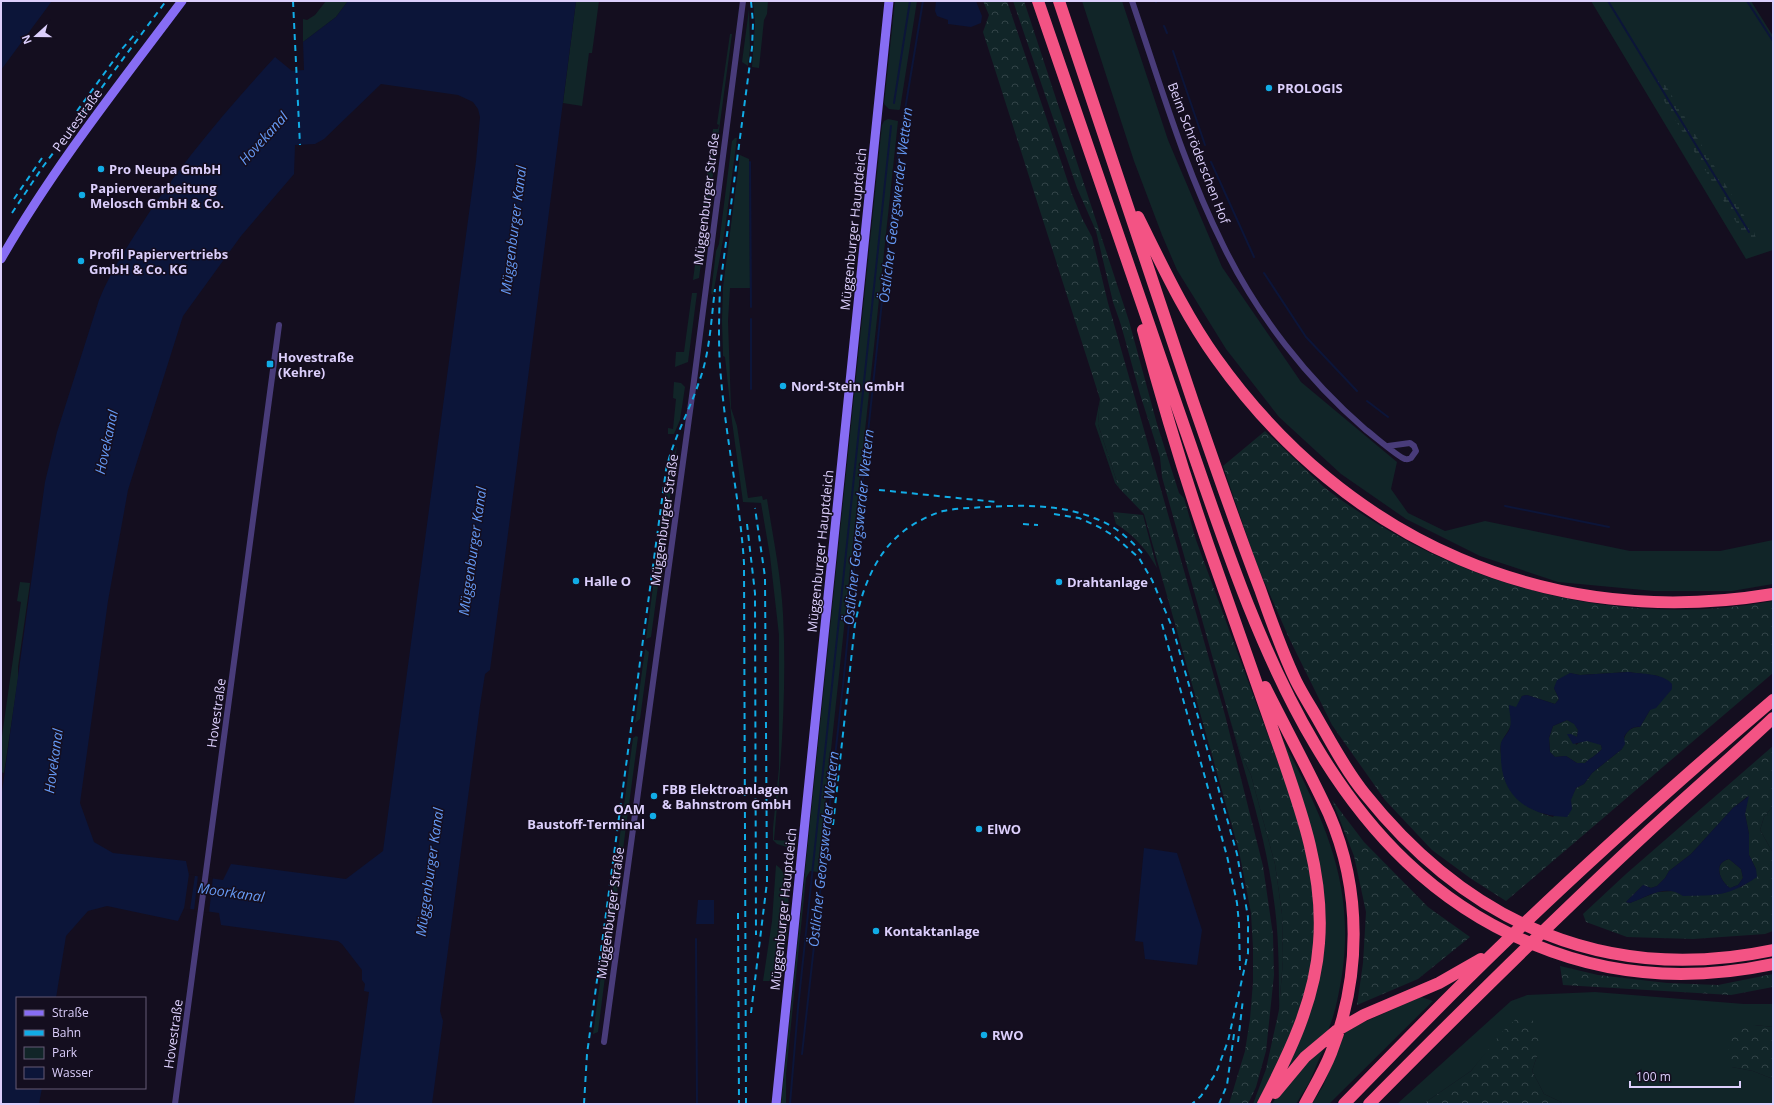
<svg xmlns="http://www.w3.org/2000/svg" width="1774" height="1105" font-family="'Open Sans',sans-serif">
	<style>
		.green { fill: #112528 }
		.forest { fill: url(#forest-crowns); fill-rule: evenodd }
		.wetland { fill: url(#wetland-marsh) }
		.water { fill: #0c1539; fill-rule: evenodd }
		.pier { fill: #140e1f }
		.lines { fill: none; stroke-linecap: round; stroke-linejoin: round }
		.stream { stroke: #0c1539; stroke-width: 2 }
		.street { stroke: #493c7a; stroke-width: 6 }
		.secondary { stroke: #876df4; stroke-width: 9 }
		.highway { stroke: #f35384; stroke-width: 12 }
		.rail { stroke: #11ace6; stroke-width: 2; stroke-dasharray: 6 5; stroke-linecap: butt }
		.poi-dot { fill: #11ace6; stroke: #140e1f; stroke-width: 1.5 }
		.labels { text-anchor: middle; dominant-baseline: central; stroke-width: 3; stroke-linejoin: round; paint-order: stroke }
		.poi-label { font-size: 13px; font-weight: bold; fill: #dccffc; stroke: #140e1f; text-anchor: start }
		.street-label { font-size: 13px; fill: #dccffc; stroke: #140e1f }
		.water-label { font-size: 14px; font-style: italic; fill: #6599f4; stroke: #140e1f }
	</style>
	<defs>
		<pattern id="forest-crowns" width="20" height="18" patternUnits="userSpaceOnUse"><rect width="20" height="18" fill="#112528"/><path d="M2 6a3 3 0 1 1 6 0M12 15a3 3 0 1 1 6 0" fill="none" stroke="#334448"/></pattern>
		<pattern id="wetland-marsh" width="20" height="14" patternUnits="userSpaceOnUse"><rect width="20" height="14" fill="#112528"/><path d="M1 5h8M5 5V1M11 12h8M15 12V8" fill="none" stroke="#334448"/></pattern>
	</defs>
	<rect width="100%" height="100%" fill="#140e1f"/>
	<path class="green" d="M326,1H348L336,17L303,42V19L307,20L315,15Z
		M576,1H599L592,53H589L582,106L563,103Z
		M753,1H768L767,14L764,20L759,68L752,67L755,23Z
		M895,1H917L900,109L899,110L889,109L884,104Z
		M1082,1H1122L1168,140L1222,267L1301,382L1397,462L1391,489L1408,513L1445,531L1485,521L1630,551H1720L1773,540V584L1732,591H1654L1558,582L1480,556L1406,519L1341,474L1279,417L1226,349L1177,270L1162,235L1134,161Z
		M1591,1H1751L1773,36V250L1746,259Z
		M749,9L750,48L748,66L742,62Z
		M730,34H732L699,278L693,280L713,129H718L719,125L717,124Z
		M888,119L898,121L818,872L810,871L806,878L786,1074V1104H781L882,125L884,121Z
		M735,138H737L725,229L713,295L711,293L716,251L719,244L732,141Z
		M740,155L749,159L750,288H730L728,321L731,408L737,426L748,498L762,496L763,500L767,499C773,537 781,576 783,614C787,689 781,765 774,840L790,841L789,845L787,847L777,844L773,840V828L779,768V635L770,556L761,503L743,502L731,414L725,357L723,356L722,321L723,287Z
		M692,293H697L688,362L675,367L676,352H684Z
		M674,382L681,383L685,387L680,420L674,434H668V428L673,429L676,399L673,398Z
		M1100,399L1098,424L1119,488L1115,483L1095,424Z
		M677,446L651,637L646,639L669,468Z
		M20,582L30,583L18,667V679L4,773L1,772V736H2L21,602L17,601Z
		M645,649L649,652L640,719L635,723Z
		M1229,716L1240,752L1251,775L1275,864L1282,914L1283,960L1279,1010C1279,971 1279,932 1273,894C1265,834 1245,774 1229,716Z
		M1273,720C1316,806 1357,874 1342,975C1339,992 1336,1011 1329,1028C1327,1034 1302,1051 1296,1058C1291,1063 1287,1069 1283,1075L1309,1012Z
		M636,736L638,737L609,954H604L633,738Z
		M1773,806V853L1760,830L1764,817Z
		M776,865C799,878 784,952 782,976L773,981H763L772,921Z
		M603,960L607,961L598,1032L593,1034Z
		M1595,992L1744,1004H1773V1027L1754,1025L1732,1067L1753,1071L1773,1079V1104H1565L1544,1094L1532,1071L1537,1056L1486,1053L1471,1071L1423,1104H1397L1511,1001L1527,995Z
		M1421,997L1433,1001L1329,1104H1312L1323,1086L1346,1030Z
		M1303,1000L1293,1031L1258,1104H1253L1266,1069H1268L1299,1006Z
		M1326,1043L1309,1083L1296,1104H1272L1280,1091Z"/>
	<path class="forest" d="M983,1H1007L1072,194L1082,218L1092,237L1108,303L1225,715L1263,866L1273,935L1274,975L1266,1051L1256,1087L1248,1104H1229L1245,1051L1250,1019L1253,982V948L1251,913L1239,851L1144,514L1119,488L1098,424L1100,399L983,32L989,15Z
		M1013,1H1024L1129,321L1157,424L1179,493L1184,498L1196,540L1294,806L1305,846L1311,880L1315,917L1309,976L1303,1000L1299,1006C1293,1020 1281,1058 1271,1068C1269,1070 1269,1069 1266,1069L1279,1010L1283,960L1282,914L1275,864L1251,775L1240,752L1229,716L1162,477L1160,457L1140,394L1121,325L1113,302L1096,231L1077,188Z
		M1265,431C1285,449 1304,469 1324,487C1340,500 1359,512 1376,523C1493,596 1637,626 1773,601V673L1506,901L1470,878L1432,850L1385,800L1332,725L1289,638L1257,565L1223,466ZM1628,672L1659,676L1650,710L1640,727C1627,726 1623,738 1622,749L1592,773L1584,784L1576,788L1570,800L1553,817C1524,808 1502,793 1502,760C1501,755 1500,749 1501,744C1503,737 1509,731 1511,725C1515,714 1517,706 1522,696L1527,695L1555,704L1559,699L1554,688L1570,673L1580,675Z
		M1113,512L1143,515L1157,568C1147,550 1134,535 1116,524Z
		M1567,720L1575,724L1578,730L1577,737L1573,736L1576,745C1583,739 1593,740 1601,745L1602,749C1597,755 1590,758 1585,763H1577L1566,756L1555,757L1550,752L1549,738L1553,726Z
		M1773,746V806L1764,817L1760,830L1773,853V931L1765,934L1693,939L1627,937L1586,922L1583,914L1626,874ZM1748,796L1745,814L1749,834V855L1756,869V877L1741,887L1657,892L1630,903L1626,902L1643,885L1651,888L1657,886L1665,878L1669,871L1691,854L1733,808Z
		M1332,800L1364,842L1428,907L1470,937L1418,979L1357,1005L1363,963L1366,912L1354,856Z
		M1729,859L1741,869L1743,878L1738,885L1730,888C1719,880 1713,863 1729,859Z
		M1560,966L1598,975L1667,983L1718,985L1773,974V987L1731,995L1563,985Z
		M1518,1017L1531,1019L1540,1027L1537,1056L1532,1071L1544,1094L1565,1104H1423L1471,1071L1502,1032Z
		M1754,1025L1773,1027V1079L1753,1071L1732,1067C1726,1050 1728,1047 1736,1031Z"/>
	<path class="wetland" d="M1656,78L1666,86L1754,232L1758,245L1745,237L1660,94Z"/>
	<path class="water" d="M1,1H52L1,70Z
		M348,1H576C547,224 520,447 490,670L485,674L480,706L440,1011L443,1021L432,1104H354L369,992L364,991L365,984L362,980V970L342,944L338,941L221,925L219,913L184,908L178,921L107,906L88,911L66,936L56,998H17V1088H42L39,1104H1V799L45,482L57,432L99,300C108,277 121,257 134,236C175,170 223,114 275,57L292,71L304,70L303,42L336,17ZM381,84L458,95L473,102L478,109L480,117L476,161L383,851L346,879L231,864L223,880L189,875L186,861L113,853L94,842L80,803L108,601L128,490L183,316L241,236L294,174L295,145L315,144L324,139Z
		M936,1H976L982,16L981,23L971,27L948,24V20L937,16L935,11Z
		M1628,672C1642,674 1663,673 1672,684V689L1656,708L1650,710L1640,727C1633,726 1628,730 1624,737L1625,744L1622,749L1592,773L1584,784L1576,788L1571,800L1572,809L1567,817C1530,816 1502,798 1501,759C1501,754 1500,748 1501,743C1503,737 1509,733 1510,727C1512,721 1509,711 1509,705L1516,707L1522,696L1527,695L1555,704L1559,699L1554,688L1557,680L1570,673L1580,675ZM1567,720L1574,724L1578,730L1577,737L1571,734H1567L1573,744L1587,741L1601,745L1602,749C1597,755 1590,758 1585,763H1577L1566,756L1555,757L1550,752L1549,738L1553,726Z
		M1749,796L1745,814L1749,834V855L1756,869L1757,877C1727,897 1717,895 1683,896C1666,883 1647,897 1630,903L1626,902L1643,885L1651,888L1657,886L1665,878L1669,871L1691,854L1733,808ZM1729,859L1741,869L1743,878L1738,885L1730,888C1719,880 1713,863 1729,859Z
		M1144,848L1177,853L1202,930L1197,965L1145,959L1143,942L1135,941Z
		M698,900H714V924H696Z"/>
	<path class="pier" d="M189,874L195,875L190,910L184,909Z
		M198,875L213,877L209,913L194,911Z"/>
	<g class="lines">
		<path class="stream" d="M1155,1L1156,2
			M1608,1L1749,232
			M1747,1L1773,41
			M1164,26L1167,33
			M1173,51L1205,145
			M894,103L910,1
			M750,162L751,307
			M1211,162L1254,257
			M1264,273L1306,337L1357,391
			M751,319V389
			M1367,401L1388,417
			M1505,506L1609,527
			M696,939L697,1104
			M802,1054L844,676L860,507L894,189L901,134L923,1
			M790,1104L798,1008L891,126"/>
		<path class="street" d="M1132,1C1160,83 1184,167 1223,245C1257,315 1307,379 1366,430C1373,435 1398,457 1405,459C1408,460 1408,459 1411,458L1416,451L1414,446L1410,443L1388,446
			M604,1042L692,396L743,1
			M175,1104L279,325"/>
		<path class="secondary" d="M1,259C53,168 119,85 182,1
			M776,1104L889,1"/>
		<path class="highway" d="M1038,1C1084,137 1131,273 1178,409C1249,611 1316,857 1535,945C1612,977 1692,981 1773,964
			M1059,1C1104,135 1148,269 1193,402C1215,465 1236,527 1260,589C1271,620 1282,652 1296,681C1302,693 1309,704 1316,716C1331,742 1346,771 1365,794C1469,924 1607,985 1773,950
			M1138,217C1162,265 1185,315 1216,358C1347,542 1549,631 1773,594
			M1143,330C1165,412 1190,495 1219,576C1237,627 1255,678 1273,730C1297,799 1325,869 1319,943C1315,1001 1289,1054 1263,1104
			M1265,687C1286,729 1309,771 1329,814C1362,890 1361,977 1331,1053C1324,1071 1314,1087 1305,1104
			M1275,1093L1305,1057L1336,1031L1364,1015L1439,983L1481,959
			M1344,1104C1380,1067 1416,1030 1452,994C1555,891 1663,794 1773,700
			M1369,1104C1461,1011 1554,919 1650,830C1691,792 1733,756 1773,718"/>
		<path class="rail" d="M293,1L300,145
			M77,111L122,49L137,32
			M14,199L42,158
			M12,213L42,168L166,1
			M879,490L997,502
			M1054,514L1079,518L1099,527L1114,536L1139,558L1152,580L1173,629L1237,854L1248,917V953L1228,1041L1216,1073L1201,1096L1192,1104
			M747,524L755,593L756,935
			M1023,524L1038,525
			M1162,624L1227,856L1237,903L1239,924L1240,970
			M833,825L855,624C862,589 875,553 905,530C916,522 930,515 943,511C957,508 972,508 986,507C1022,505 1060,504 1094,518C1114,525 1129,538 1142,553
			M738,913L739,1104
			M751,1013L767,882L765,577L755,508
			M1238,1042L1243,999
			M584,1104L587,1054L666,470C673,439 689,412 699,382C710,353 711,320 715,289
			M746,1104L744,563C740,501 726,440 721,378C718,348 719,317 720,287L752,48L753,23L751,1
			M1219,1104L1227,1085L1234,1034"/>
	</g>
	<g class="poi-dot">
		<circle cx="1269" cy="88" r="4"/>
		<circle cx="101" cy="169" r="4"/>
		<circle cx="82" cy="195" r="4"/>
		<circle cx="81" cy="261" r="4"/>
		<rect x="266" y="360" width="8" height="8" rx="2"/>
		<circle cx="783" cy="386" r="4"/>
		<circle cx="576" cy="581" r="4"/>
		<circle cx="1059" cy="582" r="4"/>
		<circle cx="654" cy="796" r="4"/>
		<circle cx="653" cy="816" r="4"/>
		<circle cx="979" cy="829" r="4"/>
		<circle cx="876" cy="931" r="4"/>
		<circle cx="984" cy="1035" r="4"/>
	</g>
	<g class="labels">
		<g class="poi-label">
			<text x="1277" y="88">PROLOGIS</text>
			<text x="109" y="169">Pro Neupa GmbH</text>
			<text x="90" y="188">Papierverarbeitung<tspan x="90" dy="15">Melosch GmbH &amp; Co.</tspan></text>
			<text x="89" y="254">Profil Papiervertriebs<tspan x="89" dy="15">GmbH &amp; Co. KG</tspan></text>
			<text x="278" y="357">Hovestraße<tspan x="278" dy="15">(Kehre)</tspan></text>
			<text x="791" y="386">Nord-Stein GmbH</text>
			<text x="584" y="581">Halle O</text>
			<text x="1067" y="582">Drahtanlage</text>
			<text x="662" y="789">FBB Elektroanlagen<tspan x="662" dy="15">&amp; Bahnstrom GmbH</tspan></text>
			<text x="645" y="809" text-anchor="end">OAM<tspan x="645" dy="15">Baustoff-Terminal</tspan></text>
			<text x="987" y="829">ElWO</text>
			<text x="884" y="931">Kontaktanlage</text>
			<text x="992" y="1035">RWO</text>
		</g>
		<g class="street-label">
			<text transform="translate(77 120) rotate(-54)">Peutestraße</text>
			<text transform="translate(1199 153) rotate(69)">Beim Schröderschen Hof</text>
			<text transform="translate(706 199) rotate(-83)">Müggenburger Straße</text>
			<text transform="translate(853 229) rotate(-84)">Müggenburger Hauptdeich</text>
			<text transform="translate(664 520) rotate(-82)">Müggenburger Straße</text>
			<text transform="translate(820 551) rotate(-84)">Müggenburger Hauptdeich</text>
			<text transform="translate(216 713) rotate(-82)">Hovestraße</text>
			<text transform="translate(783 909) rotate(-84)">Müggenburger Hauptdeich</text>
			<text transform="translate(610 913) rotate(-82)">Müggenburger Straße</text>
			<text transform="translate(173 1034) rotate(-82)">Hovestraße</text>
		</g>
		<g class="water-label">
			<text transform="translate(263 138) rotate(-48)">Hovekanal</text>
			<text transform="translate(895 205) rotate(-83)">Östlicher Georgswerder Wettern</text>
			<text transform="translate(513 230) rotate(-83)">Müggenburger Kanal</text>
			<text transform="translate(106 442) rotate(-78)">Hovekanal</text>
			<text transform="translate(858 527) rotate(-84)">Östlicher Georgswerder Wettern</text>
			<text transform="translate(472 551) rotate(-82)">Müggenburger Kanal</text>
			<text transform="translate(53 761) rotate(-82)">Hovekanal</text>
			<text transform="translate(823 849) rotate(-84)">Östlicher Georgswerder Wettern</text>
			<text transform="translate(429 872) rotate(-82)">Müggenburger Kanal</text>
			<text transform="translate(231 892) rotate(8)">Moorkanal</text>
		</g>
	</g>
	<rect width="1774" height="1105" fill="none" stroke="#dccffc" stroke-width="4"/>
	<rect x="16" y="997" width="130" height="92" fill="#140e1f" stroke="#645b77"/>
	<rect x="24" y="1010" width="20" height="6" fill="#876df4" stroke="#645b77"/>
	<text x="52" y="1017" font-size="12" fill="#dccffc">Straße</text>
	<rect x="24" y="1030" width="20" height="6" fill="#11ace6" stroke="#645b77"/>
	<text x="52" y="1037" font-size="12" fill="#dccffc">Bahn</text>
	<rect x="24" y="1047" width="20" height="12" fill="#112528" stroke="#645b77"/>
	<text x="52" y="1057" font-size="12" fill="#dccffc">Park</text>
	<rect x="24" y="1067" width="20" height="12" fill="#0c1539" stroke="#645b77"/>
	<text x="52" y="1077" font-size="12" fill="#dccffc">Wasser</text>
	<g transform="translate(36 36) rotate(249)" stroke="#140e1f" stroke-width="3" paint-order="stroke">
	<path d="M0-3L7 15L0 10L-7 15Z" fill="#dccffc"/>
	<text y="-6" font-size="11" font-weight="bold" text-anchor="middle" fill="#dccffc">N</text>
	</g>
	<path d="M1630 1081v6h110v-6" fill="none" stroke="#dccffc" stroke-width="2"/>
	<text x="1636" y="1081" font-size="12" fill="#dccffc" stroke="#140e1f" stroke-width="3" paint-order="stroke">100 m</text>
</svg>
